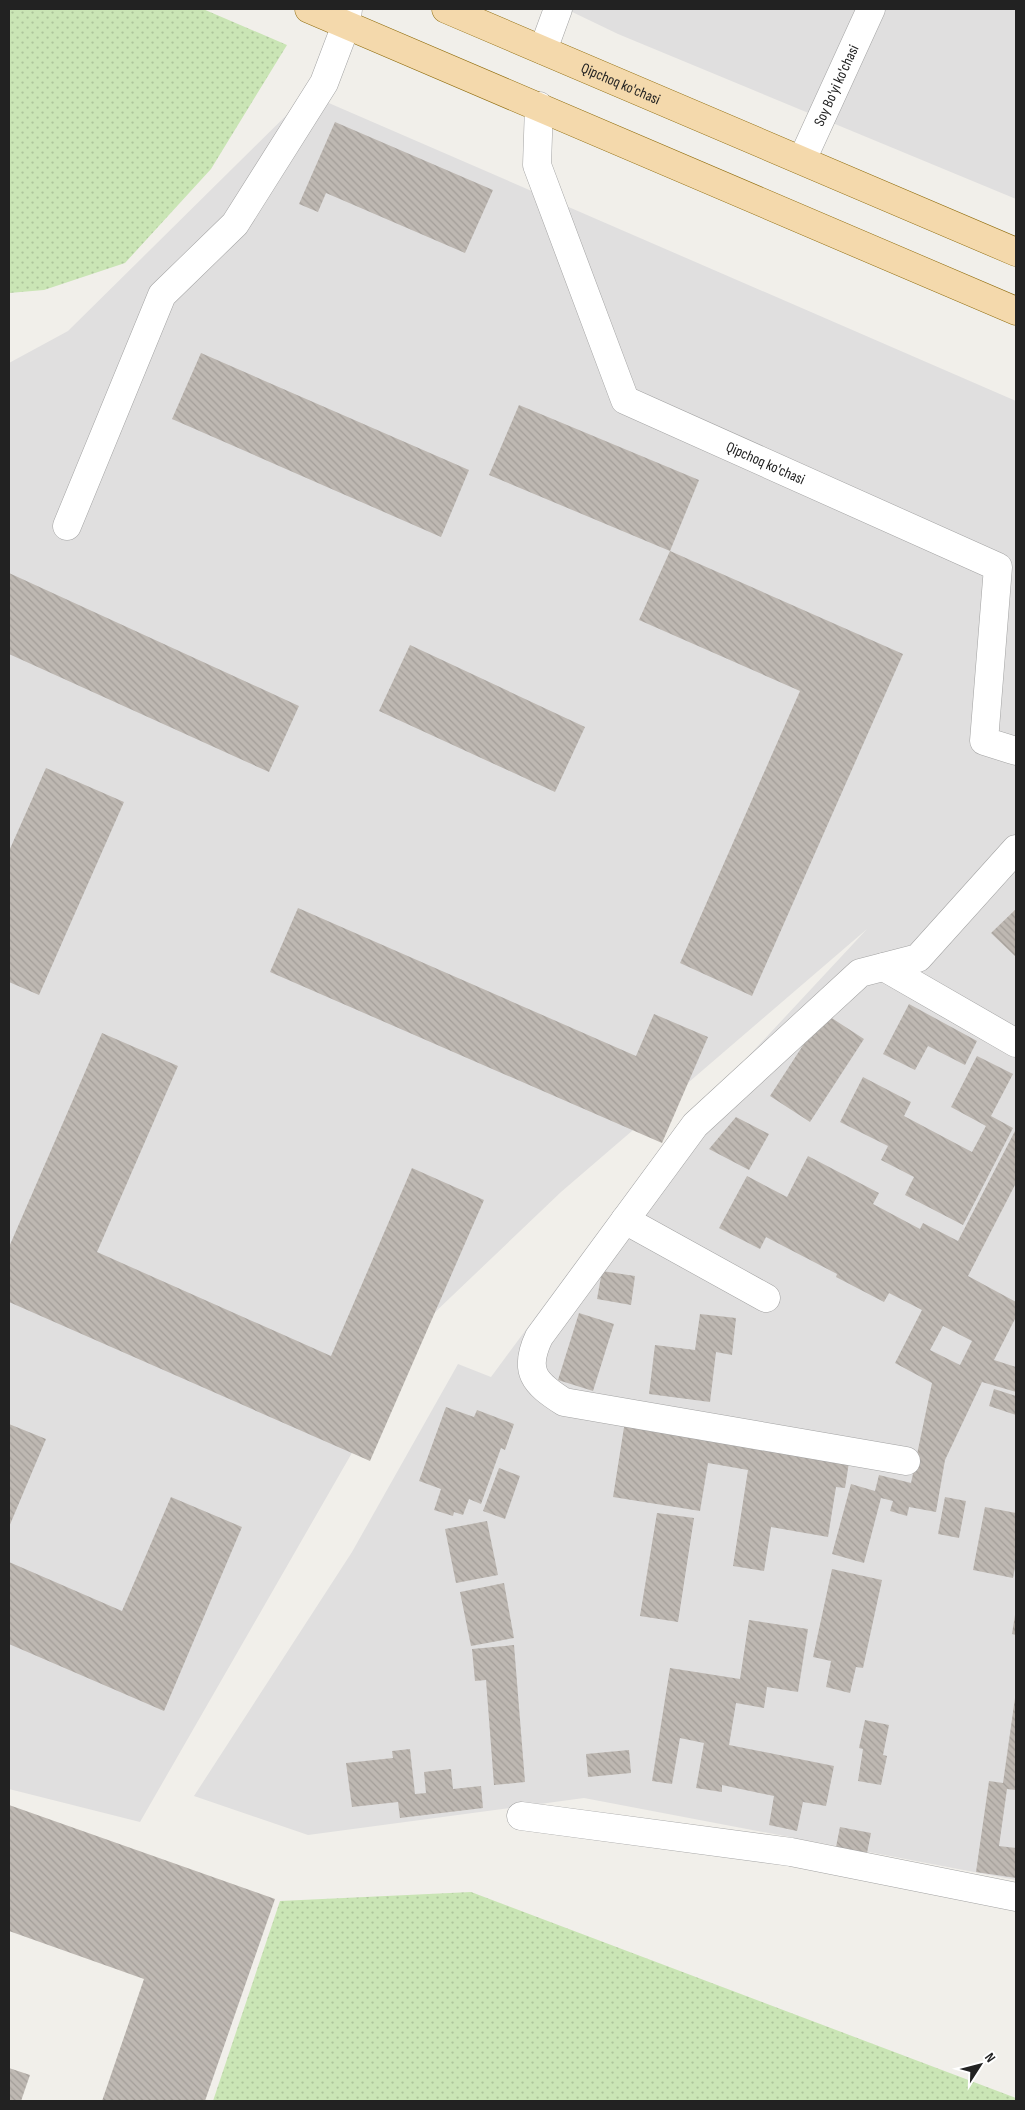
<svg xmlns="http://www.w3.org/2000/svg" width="1025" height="2110" font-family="'Sofia Sans Condensed',sans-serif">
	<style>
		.residential { fill: #e0dfdf }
		.grass { fill: url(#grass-dots) }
		.building { fill: url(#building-back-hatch); fill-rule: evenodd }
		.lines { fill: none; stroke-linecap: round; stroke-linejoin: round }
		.minor-casing { stroke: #a3a3a3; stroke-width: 29 }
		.major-casing { stroke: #916e0f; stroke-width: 29 }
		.minor { stroke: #fff; stroke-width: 28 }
		.major { stroke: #f4d9ac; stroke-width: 28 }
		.labels { text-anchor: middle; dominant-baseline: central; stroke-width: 4.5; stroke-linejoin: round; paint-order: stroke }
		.street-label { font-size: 15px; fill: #222; stroke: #fff }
	</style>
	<defs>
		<pattern id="grass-dots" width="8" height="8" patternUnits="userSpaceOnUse" patternTransform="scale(1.25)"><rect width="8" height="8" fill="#cae5b5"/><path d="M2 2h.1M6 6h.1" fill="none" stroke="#adc49b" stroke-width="1.8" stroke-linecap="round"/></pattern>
		<pattern id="building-back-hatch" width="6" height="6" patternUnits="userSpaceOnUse" patternTransform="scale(1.25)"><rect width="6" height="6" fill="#beb8b2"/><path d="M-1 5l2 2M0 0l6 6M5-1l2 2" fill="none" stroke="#a39e99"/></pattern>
	</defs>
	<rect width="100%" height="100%" fill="#f1efea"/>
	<path class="residential" d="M566,9H1016V199L618,34Z
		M308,94L1016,401V1880L584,1798L308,1835L194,1796L352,1552L458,1364L491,1377L650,1162L867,929L561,1192L430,1317L140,1822L9,1789V363L68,331Z"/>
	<path class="grass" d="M9,9H203L287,45L211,169L125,263L44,290L9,293Z
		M471,1892L1016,2098V2101H213L280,1901Z"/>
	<path class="building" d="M335,122L493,190L465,253L326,193L318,212L299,204Z
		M201,353L469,470L441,537L172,419Z
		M519,405L699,480L670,551L489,475Z
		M670,551L903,654L752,996L680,963L800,691L639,620Z
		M9,573L299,706L269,772L9,654Z
		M410,645L585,727L555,792L379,711Z
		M46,768L124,802L39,995L9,982V851Z
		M298,908L636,1056L654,1014L708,1037L662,1143L270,972Z
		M1016,909V957L991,933Z
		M909,1004L977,1041L965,1065L928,1046L915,1070L883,1054Z
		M824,1013L864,1039L810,1122L770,1096Z
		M102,1033L178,1066L97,1252L331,1356L412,1168L484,1200L370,1461L9,1302V1247Z
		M977,1056L1013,1074L991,1116L1013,1128L963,1225L905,1195L914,1177L881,1160L888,1146L840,1122L863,1077L911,1102L904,1116L972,1152L986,1126L951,1107Z
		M736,1117L769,1134L749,1170L709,1149Z
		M1016,1129V1183L968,1276L1016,1302V1317L994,1360L1016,1367V1392L982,1382L945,1460L936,1512L909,1507L907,1516L890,1511L893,1501L881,1498L864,1563L832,1554L851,1484L875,1491L879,1475L911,1483L932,1383L895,1363L922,1310L889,1293L884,1302L836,1277L837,1274L766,1237L760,1249L719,1228L747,1176L787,1197L808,1156L879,1193L873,1204L920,1229L923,1223L958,1241ZM943,1326L972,1341L960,1365L930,1350Z
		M602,1271L635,1276L631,1305L597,1299Z
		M579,1313L614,1324L593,1391L558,1380Z
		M700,1314L736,1318L732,1355L716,1352L710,1402L649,1394L655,1345L695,1350Z
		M994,1389L1016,1396V1415L989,1406Z
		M446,1407L474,1417L477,1410L514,1424L505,1450L501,1448L481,1504L469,1499L463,1515L454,1512L453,1516L434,1510L441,1489L419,1481Z
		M625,1421L849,1462L845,1488L836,1487L828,1537L771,1527L764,1571L733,1566L748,1470L708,1463L700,1511L613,1497Z
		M9,1424L46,1439L9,1527Z
		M499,1468L520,1476L505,1519L483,1511Z
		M171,1497L242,1527L164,1711L9,1644V1562L122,1611Z
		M945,1497L966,1501L959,1538L938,1534Z
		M985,1507L1016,1513V1562L1013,1578L973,1570Z
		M657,1513L694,1518L678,1622L640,1616Z
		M487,1521L498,1575L456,1583L445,1529Z
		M832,1569L882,1580L863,1668L856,1667L850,1693L826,1687L831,1661L813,1657Z
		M504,1583L514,1638L471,1646L460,1592Z
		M1015,1615H1016V1635L1012,1634Z
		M749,1620L808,1629L798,1692L767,1687L764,1708L736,1703L729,1745L834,1766L826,1806L803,1802L797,1831L769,1825L774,1796L722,1785V1792L696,1788L704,1743L680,1738L672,1784L652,1781L670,1668L740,1679Z
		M514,1645L525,1782L494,1785L486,1680L475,1681L472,1649Z
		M1015,1698L1016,1790L1007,1789L999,1846L1016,1848V1878L976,1872L989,1781L1003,1783Z
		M865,1720L889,1725L883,1755L887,1756L881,1785L858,1781L863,1749L859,1748Z
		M410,1749L415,1794L426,1793L424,1772L451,1769L453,1789L481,1786L483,1808L400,1818L398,1802L352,1807L346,1763L393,1758L392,1751Z
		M629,1750L631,1773L588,1777L586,1754Z
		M9,1805L275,1899L205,2101H102L144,1979L9,1931Z
		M840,1827L871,1833L865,1863L834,1857Z
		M9,2068L30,2075L21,2101H9Z"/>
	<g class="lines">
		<defs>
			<g id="minor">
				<path d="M543,50L558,9"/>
				<path id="s1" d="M539,106L537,165L625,400L998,567L984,741L1016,751"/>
				<path id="s2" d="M802,160L871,9"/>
				<path d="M67,526L162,295L235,224L324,83L346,25L348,9"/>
				<path d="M884,967L1016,1043"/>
				<path d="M625,1220L766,1298"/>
				<path d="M906,1461L564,1402C534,1383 523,1371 539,1337L695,1125L860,973L918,958L1016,849"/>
				<path d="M521,1816L791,1852L1016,1897"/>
			</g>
			<g id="major">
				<path d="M309,9L1016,311"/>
				<path id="s3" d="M446,9L1016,252"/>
			</g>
		</defs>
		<use href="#minor" class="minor-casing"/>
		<use href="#major" class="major-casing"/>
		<use href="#minor" class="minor"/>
		<use href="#major" class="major"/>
	</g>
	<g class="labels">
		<g class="street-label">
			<text stroke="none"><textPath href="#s3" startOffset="190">Qipchoq ko'chasi</textPath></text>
			<text stroke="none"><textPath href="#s2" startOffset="82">Soy Bo'yi ko'chasi</textPath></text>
			<text stroke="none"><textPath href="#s1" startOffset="464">Qipchoq ko'chasi</textPath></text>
		</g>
	</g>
	<rect width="1025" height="2110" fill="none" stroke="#222222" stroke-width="20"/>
	<g transform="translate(980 2065) rotate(54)" stroke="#ffffff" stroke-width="4" paint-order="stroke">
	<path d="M0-4L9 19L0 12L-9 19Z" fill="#222222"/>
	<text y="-8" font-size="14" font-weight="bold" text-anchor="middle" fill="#222222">N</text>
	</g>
</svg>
